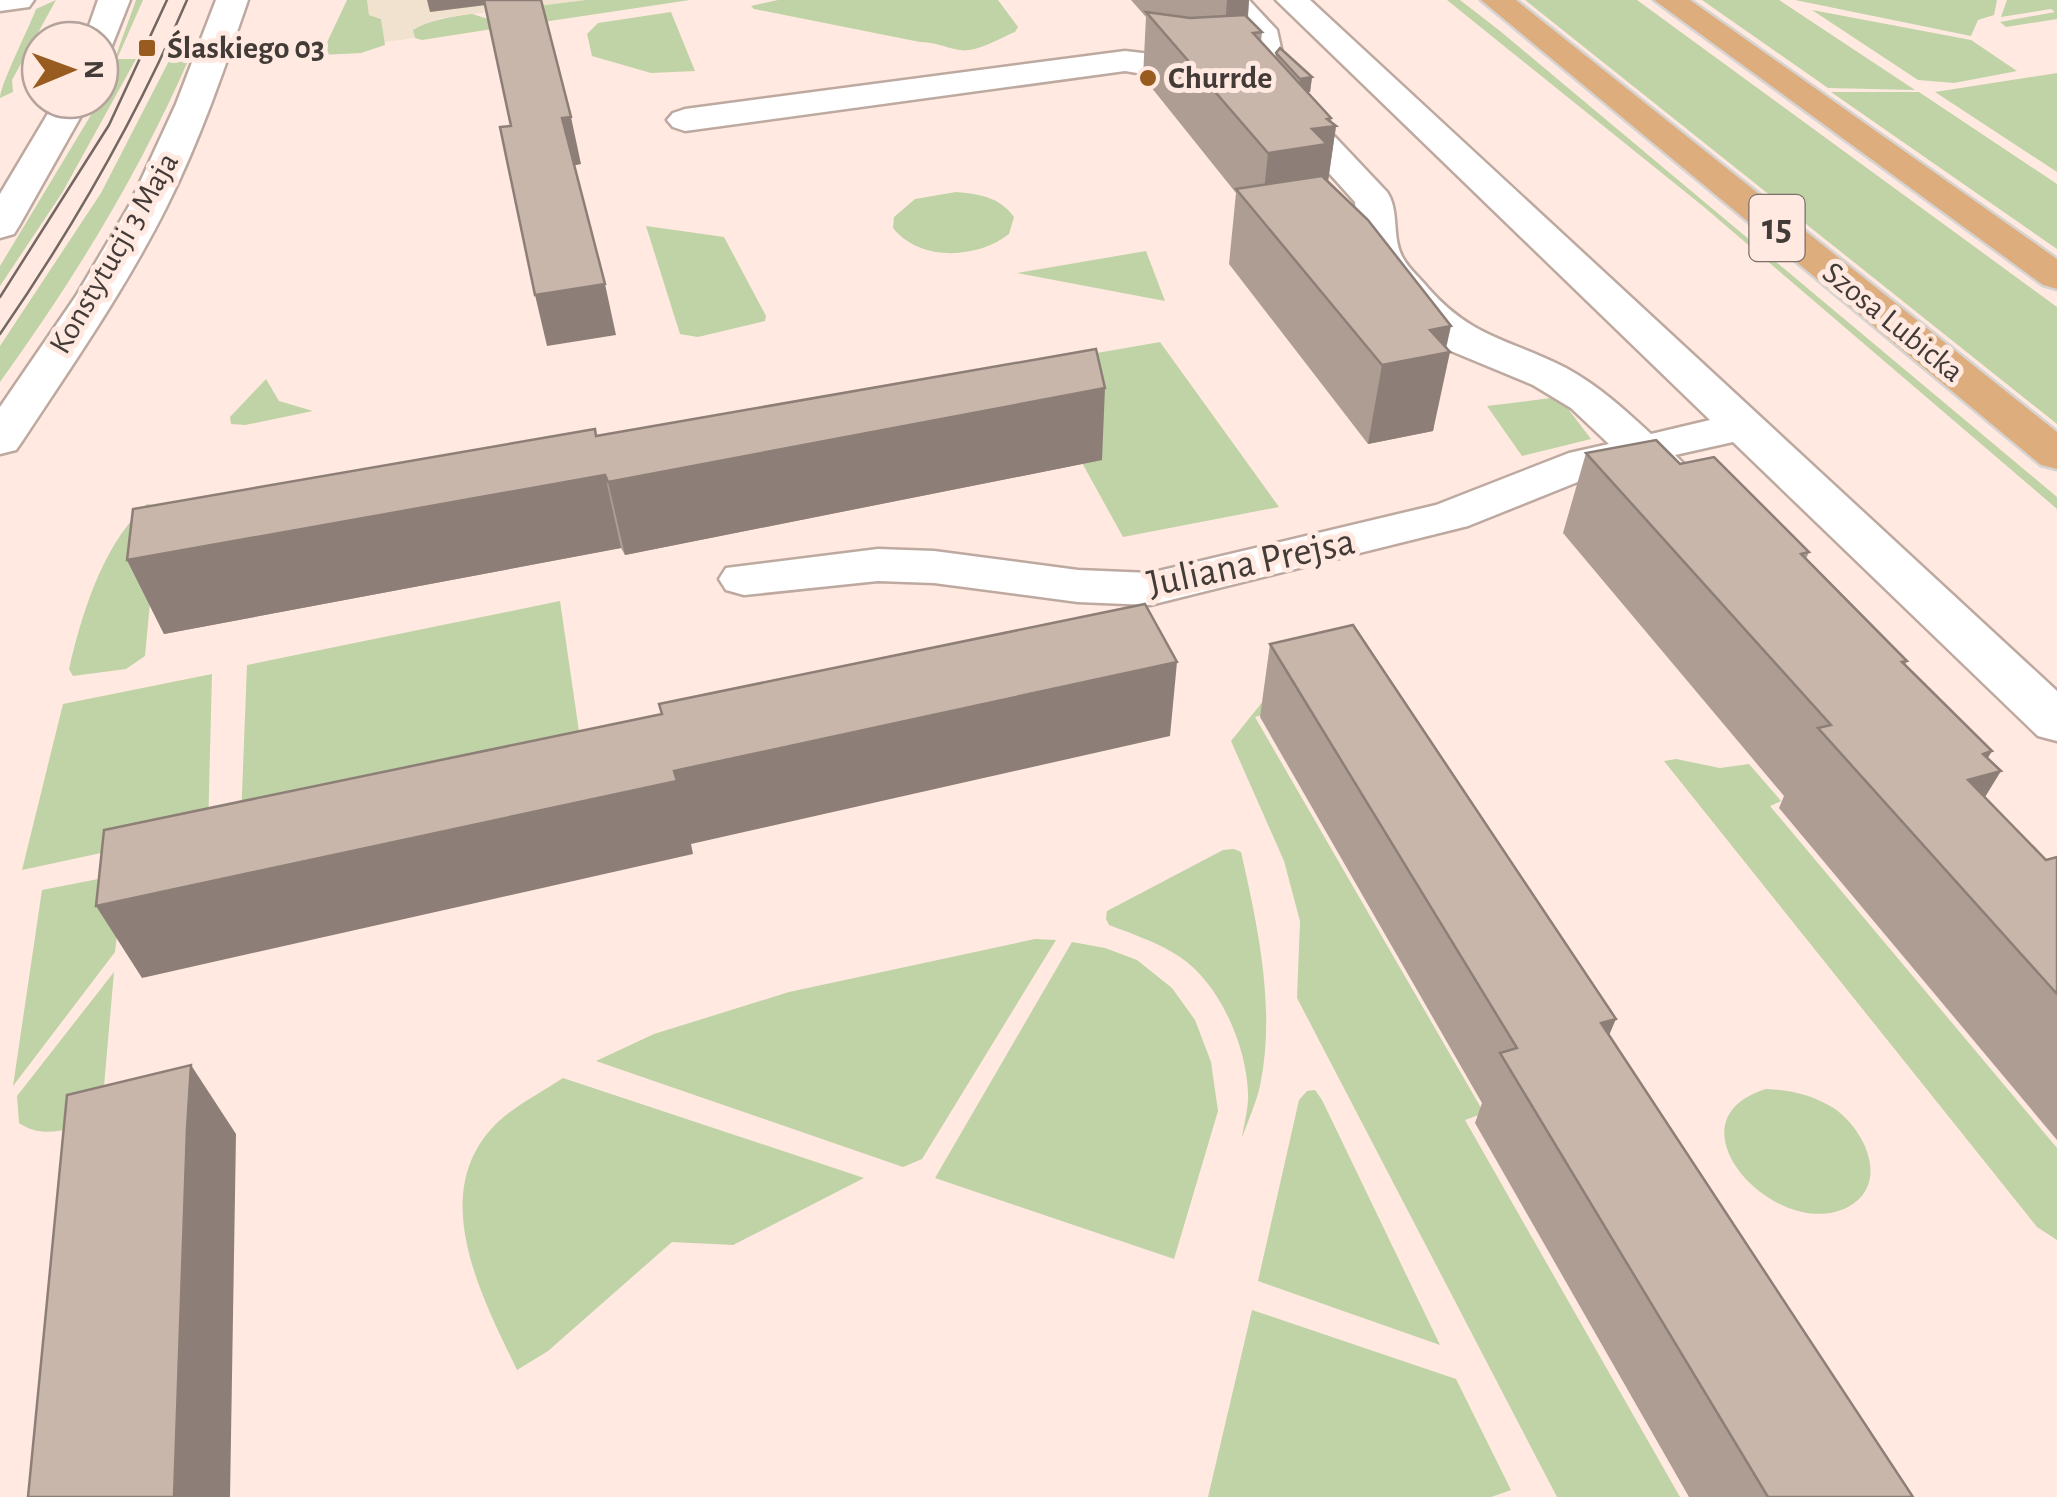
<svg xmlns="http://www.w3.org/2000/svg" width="2057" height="1497" font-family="'Alegreya Sans',sans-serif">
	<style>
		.commercial { fill: #f1e2cf }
		.green { fill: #bfd3a6 }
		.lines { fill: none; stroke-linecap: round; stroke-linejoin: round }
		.minor-casing { stroke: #bda9a0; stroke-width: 5 }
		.major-casing { stroke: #d6d4d3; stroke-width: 5 }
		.minor { fill: #fff; fill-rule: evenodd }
		.major { fill: #dead7e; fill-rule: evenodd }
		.tram { stroke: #726761; stroke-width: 2.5 }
		.wall { fill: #ad9d92 }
		.shaded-wall { fill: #8d7f77 }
		.building { fill: #c9b6aa; stroke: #8d7f77; stroke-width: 2.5 }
		.poi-dot { fill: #995c20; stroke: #ffe9e0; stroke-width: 4 }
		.labels { text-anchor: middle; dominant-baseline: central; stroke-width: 10; stroke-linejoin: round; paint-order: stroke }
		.far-poi-label { font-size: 32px; font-weight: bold; fill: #433b37; stroke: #ffe9e0; text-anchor: start }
		.far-street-label { font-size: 32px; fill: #433b37; stroke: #ffe9e0 }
		.shield { fill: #ffe9e0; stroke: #7b6f6a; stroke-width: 2.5 }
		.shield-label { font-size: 38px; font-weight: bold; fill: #433b37 }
		.street-label { font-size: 40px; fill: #433b37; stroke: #ffe9e0 }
	</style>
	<rect width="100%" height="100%" fill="#ffe9e0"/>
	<path class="commercial" d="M367,0H586L441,18L414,30L415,38L384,42L381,19L369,15Z"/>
	<path class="green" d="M56,0L12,80L13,92L0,98C0,85 29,28 36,9Z
		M136,0H143L117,59H136L62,193L0,286V266L100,100Z
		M347,0H367L369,15L381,19L385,45L361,53L321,55Z
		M586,0H690L543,22L505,10Z
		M778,0H998L1018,27L1015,32C1000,38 976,53 960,50C946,48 936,42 920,42L754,9L751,6Z
		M1447,0H1460L1500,31L2057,497V509L1704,207Z
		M1525,0H1637L2057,307V424Z
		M1702,0H1779L1915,90L1828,88Z
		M1795,0H1997L1994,15L1978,20L1971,36Z
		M2007,0H2057V19L2006,27L2000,22L2055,12L2051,9L2001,17Z
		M1812,10L1971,40L2017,71L1954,83L1918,80Z
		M671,12L695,71L651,73L592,56L587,34L598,23Z
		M472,14L512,26L422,40L415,38L413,30C432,19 451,17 472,14Z
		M191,54C140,172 75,278 0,382V346L101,193L172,55Z
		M2057,73V172L1935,92Z
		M1831,92H1919L2057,184V249Z
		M956,192C979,194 1000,197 1014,217L1009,234C977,259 920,262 893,228L894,217L915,199Z
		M646,226L724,237L766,316L765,321L698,337L680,334Z
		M1146,251L1165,301L1017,273Z
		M1160,342L1279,507L1123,537L1028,365Z
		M266,379L279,401L313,411L245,425L231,424L230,417Z
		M1559,397L1591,439L1522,456L1487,406Z
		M147,504L159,506L145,656L126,669L73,676L69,669C82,613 103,544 147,504Z
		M560,601L582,752L241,819L247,665Z
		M1293,664L1342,693L1255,717L1484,1113L1465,1120L1680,1497H1557L1297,998L1300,921L1284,861L1231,741Z
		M212,674L208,830L22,870L63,704Z
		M1676,759L1720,768L1749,764L1781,801L1770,806L2057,1148V1240L2037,1227L1664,761Z
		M1234,849L1241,852C1258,927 1276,1009 1260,1086C1256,1103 1248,1121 1242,1138C1244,1123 1249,1107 1248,1092C1246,1045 1220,984 1180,957C1159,943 1133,934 1109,925L1106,919L1107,911L1223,850Z
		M124,874L115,952L13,1086L42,890Z
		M1035,939L1056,940L922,1159L903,1167L596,1061L654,1034L789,992Z
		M1072,942L1105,948L1137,960L1172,988L1195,1020L1211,1062L1218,1111L1174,1259L935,1178Z
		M114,972L101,1120C73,1127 45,1141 19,1123L17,1096Z
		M563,1078L864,1178L733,1245L672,1242L548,1351L517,1370C483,1299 427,1196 494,1126C512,1107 541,1093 563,1078Z
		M1766,1089C1791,1090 1811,1095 1832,1107C1865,1128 1891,1184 1848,1207C1777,1244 1662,1121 1766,1089Z
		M1315,1090L1322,1100L1440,1345L1258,1281L1299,1100L1307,1091Z
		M1252,1310L1456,1379L1511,1490L1491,1497H1208Z"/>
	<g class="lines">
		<defs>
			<path id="minor" d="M0,0H34L29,7L0,11Z
				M98,0H130L111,48L100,51V40H84Z
				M216,0H248C224,70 200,140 167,206C126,288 73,364 23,440L16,450L0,454V407L76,296L129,206L176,104Z
				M1215,0H1249L1277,30L1282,53L1269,67L1387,192C1400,211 1391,238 1403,258C1409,269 1420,278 1428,288C1473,339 1510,339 1566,368C1599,386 1624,409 1651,434L1710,420L1276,0H1310L2057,691V741L2038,736L1733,442L1675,455L1717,497L1710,507C1674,516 1656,488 1632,466L1600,473L1468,526L1150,605L1078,602L934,583L878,581L744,595L726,590L719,579L726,568L878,549L934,551L1078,570L1150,573L1436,505L1569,453L1609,444L1571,408L1533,385L1451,351L1422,332L1364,261L1358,240L1355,202L1233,66L1249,50L1245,33Z
				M1125,51L1229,63L1234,70L1229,77C1195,85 1159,76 1125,71L685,131L673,127L667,120L673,113L685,109Z
				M56,100H90L19,226L14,234L0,238V194Z"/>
			<path id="major" d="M1481,0H1516L2057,432V469L2041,465Z
				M1654,0H1690L2057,259V289L2043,285Z"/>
		</defs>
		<use href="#minor" class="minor-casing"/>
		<use href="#major" class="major-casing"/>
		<use href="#minor" class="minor"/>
		<use href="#major" class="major"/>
		<path class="tram" d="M0,297L109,125L167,0
			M0,334C73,228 136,119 187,0"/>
	</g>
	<path class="wall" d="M1131,0H1249L1248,18L1262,32L1261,42L1275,57L1276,53L1312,77L1310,92H1307L1336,126L1328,181L1446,348L1433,431L1368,444L1229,264L1236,193L1143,77L1146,17Z
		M596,436L1102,460L625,555L621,548L164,634L127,560Z
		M1586,453L1680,464L1809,552L1806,559L1907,661L1905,665L1987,758L1985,798L2046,860L2057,857V1140L1779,808L1784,796L1563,533Z
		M1270,644L1609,1035L1913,1497H1689L1475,1123L1482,1103L1260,717Z"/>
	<path class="shaded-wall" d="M427,0H484L486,5L430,12Z
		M1227,0H1249L1245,48L1223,56Z
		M1312,77L1310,92L1299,93L1300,79Z
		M571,117L581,164L572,166L562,118Z
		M1331,118L1330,126H1336L1326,195L1261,219L1268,153L1312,129L1327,119Z
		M605,284L616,335L547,346L535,295Z
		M1451,326L1445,353L1450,352L1433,431L1368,444L1382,365L1430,330Z
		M1105,388L1102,460L625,555L608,482Z
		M605,475L621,548L164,634L127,560Z
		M1177,662L1170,736L691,844L693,854L142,978L96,906L674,771Z
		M1992,751L1976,778L2001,771L1952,851L1927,849L1983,754Z
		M1616,1019L1586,1089L1601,1023Z
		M191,1065L236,1134L230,1497H174L187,1129Z"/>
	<path class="building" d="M484,0H541L571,117L562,118L605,284L535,295L500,127L511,126Z
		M1146,12L1190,18L1245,15L1262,32L1253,33L1331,118L1327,119L1336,126L1312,129L1327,144L1268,153Z
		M1280,48L1312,77L1300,79L1276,53Z
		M1322,176L1368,220L1451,326L1430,330L1450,352L1382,365L1236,189Z
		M1096,349L1105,388L608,482L605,475L127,560L133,509L595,429L596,436Z
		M1656,440L1680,464L1714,457L1809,552L1801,554L1907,661L1902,662L1992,751L1983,754L2001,771L1968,780L2046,860L2057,857V994L1818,728L1831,725L1586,453Z
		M1145,604L1177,662L674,771L677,781L96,906L104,830L662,714L659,704Z
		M1353,625L1616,1019L1601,1023L1913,1497H1768L1500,1053L1517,1048L1270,644Z
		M191,1065L187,1129L174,1497H28L67,1095Z"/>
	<g class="poi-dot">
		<rect x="137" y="38" width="20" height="20" rx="5"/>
		<circle cx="1148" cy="78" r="10"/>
	</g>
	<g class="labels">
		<g class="far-poi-label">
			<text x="167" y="48">Ślaskiego 03</text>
			<text x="1168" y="78">Churrde</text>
		</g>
		<g class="far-street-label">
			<text transform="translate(114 253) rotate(-60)">Konstytucji 3 Maja</text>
			<text transform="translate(1893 322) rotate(39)">Szosa Lubicka</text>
		</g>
		<rect class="shield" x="1749.5" y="195" width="55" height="66" rx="8"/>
		<g class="shield-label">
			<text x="1777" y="228">15</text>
		</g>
		<g class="street-label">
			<text transform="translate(1251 563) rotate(-12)">Juliana Prejsa</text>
		</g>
	</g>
	<g transform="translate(70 70) rotate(89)"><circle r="48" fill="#ffe9e0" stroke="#b4a39c" stroke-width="2.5"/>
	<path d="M0-8L18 38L0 25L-18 38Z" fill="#995c20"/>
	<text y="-15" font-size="28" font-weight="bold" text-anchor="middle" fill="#433b37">N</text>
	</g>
</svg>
